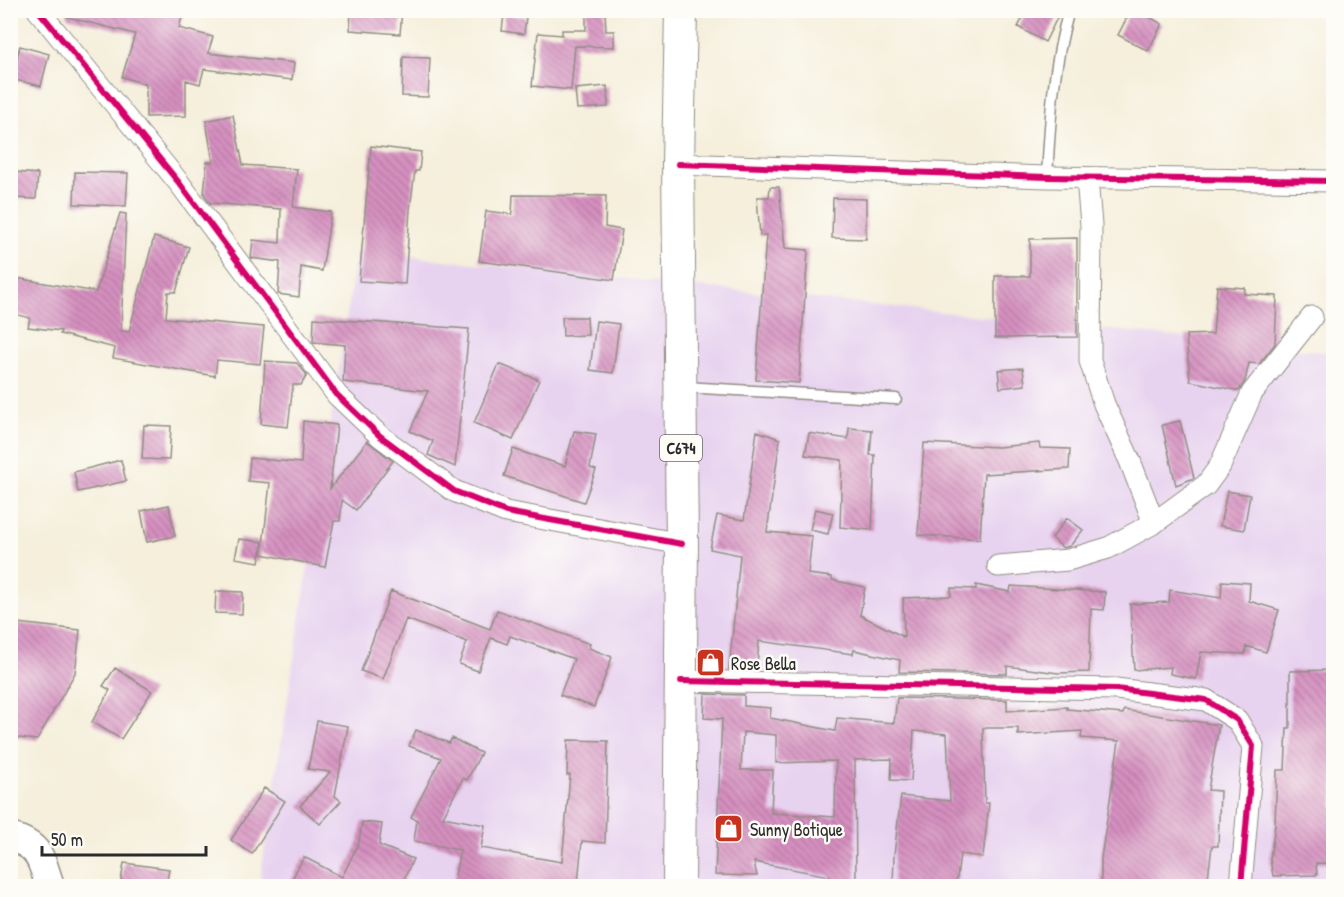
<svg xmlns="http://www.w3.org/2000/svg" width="1344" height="897" font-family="'Patrick Hand',sans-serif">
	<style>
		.built { fill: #e7d2ef }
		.building { fill: url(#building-back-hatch); fill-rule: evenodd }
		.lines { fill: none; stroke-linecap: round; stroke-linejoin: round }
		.lane-casing { stroke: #908d84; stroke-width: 13 }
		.street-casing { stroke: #908d84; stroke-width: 23 }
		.secondary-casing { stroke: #908d84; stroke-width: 31 }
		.primary-casing { stroke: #908d84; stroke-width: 34 }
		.lane { stroke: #fff; stroke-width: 10 }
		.street { stroke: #fff; stroke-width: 21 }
		.secondary { stroke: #fff; stroke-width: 28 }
		.primary { stroke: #fff; stroke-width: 32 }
		.cycleway-casing { stroke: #fdfcf7; stroke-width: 10 }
		.cycleway { stroke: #d6006c; stroke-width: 6 }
		.labels { text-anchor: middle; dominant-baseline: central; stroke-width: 5; stroke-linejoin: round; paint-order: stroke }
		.shield { fill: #fdfcf7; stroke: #6a6a68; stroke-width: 1.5 }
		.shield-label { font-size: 16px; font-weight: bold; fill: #2b2b2b }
		.poi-label { font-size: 18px; fill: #2b2b2b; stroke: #fdfcf7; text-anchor: start }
	</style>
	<defs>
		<pattern id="building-back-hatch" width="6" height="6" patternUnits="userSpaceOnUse" patternTransform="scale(1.5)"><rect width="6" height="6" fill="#d690c0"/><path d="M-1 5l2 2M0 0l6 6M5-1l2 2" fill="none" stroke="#ae769c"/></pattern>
	</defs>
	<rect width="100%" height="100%" fill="#fdfcf7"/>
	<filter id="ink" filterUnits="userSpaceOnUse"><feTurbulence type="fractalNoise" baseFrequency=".0167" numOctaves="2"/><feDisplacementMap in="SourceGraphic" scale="12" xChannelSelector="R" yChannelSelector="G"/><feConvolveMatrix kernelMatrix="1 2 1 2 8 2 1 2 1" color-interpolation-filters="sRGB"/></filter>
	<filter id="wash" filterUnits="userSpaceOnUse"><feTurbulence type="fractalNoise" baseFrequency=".008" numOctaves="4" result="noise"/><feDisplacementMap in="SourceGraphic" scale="24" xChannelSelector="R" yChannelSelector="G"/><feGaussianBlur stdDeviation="1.35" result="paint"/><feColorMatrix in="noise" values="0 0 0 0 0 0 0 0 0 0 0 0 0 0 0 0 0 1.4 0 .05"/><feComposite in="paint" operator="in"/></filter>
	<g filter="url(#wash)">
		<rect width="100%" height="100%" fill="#f5efdc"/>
		<path class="built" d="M357,251L1333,353V886H259Z"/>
		<g id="blocks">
			<path class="building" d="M68,10H171L183,14L179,28L213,37L208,53L294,63L292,80L204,69L200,84L186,80V116L146,117V84L122,77L135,34L67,17Z
				M351,10H402L400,34L350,30Z
				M586,10H605L606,31H614V47L575,46L571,90L532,86L538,33L562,35V30H586Z
				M1027,10H1061L1045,42L1018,27Z
				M1131,10H1137L1162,24L1148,51L1118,35Z
				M504,14L526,17L524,34L502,31Z
				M20,46L49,54L41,86L11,79Z
				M403,57L430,58L428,97L402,96Z
				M607,86L608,107L577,109L575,89Z
				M233,115L243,165L297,169L293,207L331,212L322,271L301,267L299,297L278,294L280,262L251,258L253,240L280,243L281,209L210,203L204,194L207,162H213L206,121Z
				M371,146L421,152L419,171H415L410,209L405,284L359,281Z
				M14,172L38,174L36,199L13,198Z
				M75,172L128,173L126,206L74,204Z
				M770,187H779L785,248L808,250L799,383L756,380L766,235L760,236L757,197H769Z
				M513,195L606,196L605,227L622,230L614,280L479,261L486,211L512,214Z
				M833,198L866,199V239L832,238Z
				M120,213L126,214L121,331L129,332L154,237L189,247L176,292H168L166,318L264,327L260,364L217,360L215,376L113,358L115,348L60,334L61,331L28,327L30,318L10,313V277L96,292Z
				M1077,238V337L995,338V276H1030V239Z
				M1217,286L1245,288L1244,294L1277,296L1275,344L1259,364L1249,363L1245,381L1239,391L1190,381L1186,335L1213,334Z
				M562,317H587L588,335L563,336Z
				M314,318L469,329L455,467L428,455L433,441L410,431L428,391L343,382L345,345L313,342Z
				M596,321L619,324L613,373L590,370Z
				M265,361L297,363L307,375L301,385H293L288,427L261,424Z
				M499,364L539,380L513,440L474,423Z
				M1023,368L1025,385L1000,388L998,370Z
				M303,421L337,425L330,489L367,441L393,461L356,510L342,500L340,521H334L325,567L262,554L270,483L248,481L250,458L301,463Z
				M1180,421L1194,478L1176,485L1162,425Z
				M144,425L171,426L169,460L142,459Z
				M849,428L872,430L870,455H875L872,530L840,527L842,460L805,455L809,433L848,439Z
				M574,431L596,434L590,468L596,470L584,502L504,476L513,449L565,466Z
				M757,431L780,439L767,532L812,536L808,574L832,577V580L865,587L860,615L904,637L903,598L951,596V588L976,589V585L1010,592L1011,586L1105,592L1104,610L1091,609L1089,672L1058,673L1007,666V674L899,672L900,660L854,650L853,654L759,641L757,666L746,665L745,669H729L740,555L710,549L717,515L744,520Z
				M924,443L998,447L1039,443L1040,448L1070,449L1069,469L984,474L980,539L918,535Z
				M121,460L126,481L78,492L74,472Z
				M1227,491L1250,495L1244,530L1220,526Z
				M169,505L175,536L147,542L141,511Z
				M815,509L833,513L828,534L810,530Z
				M1067,518L1083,530L1070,546L1063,548L1052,538Z
				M239,539L263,542L259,562L235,558Z
				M1222,581L1250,583L1249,601L1279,610L1266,652L1246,646L1245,654L1201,652L1196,679L1170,674L1171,667L1134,670L1130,604L1169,602L1170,590L1221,598Z
				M216,591L243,592L242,614L215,613Z
				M391,591L490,629L497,610L590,644L589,648L612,657L594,707L560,695L574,659L510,636L507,644L491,638L478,671L459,664L467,642L406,619L383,679L361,671Z
				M17,623L80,630L75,673L37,740L10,737V650L14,652Z
				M115,668L152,691L121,739L92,722L110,690L103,686Z
				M1334,670V864L1316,863L1317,875L1273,876L1270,859L1275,825L1277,770H1285L1287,728H1290V671Z
				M705,694L744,695V706L771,708L770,718L835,731L837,718L894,723L897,698L1007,700V711L1067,707V709L1123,714L1124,710L1219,725L1208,790L1220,791L1218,846H1212L1207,886H1101V858L1119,741L1081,738L1082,731L1018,735V728H983L985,803H989L983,857L960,854L956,886H893L894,855L901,796L950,801L947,734L914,731L911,781L891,780L892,759L855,760L856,886H830V876L754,862L757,876L715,875L722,719L704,718ZM743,732L776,735V763L836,761L835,817L771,813L773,770H741Z
				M317,721L348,726L335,796L341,801L320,824L300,806L330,772L308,769Z
				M416,730L449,743L452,738L481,753L467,780L463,778L443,817L485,825L481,848L562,862L570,775H567L568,740L608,741L605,843L582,841L578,883L549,880L548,886H453L460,850L414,841L417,820L411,817L441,758L409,746Z
				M264,788L285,801L252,854L231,840Z
				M362,822L382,824L379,845L413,859L401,886H288L304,857L342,877L359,842Z
				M124,863L169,869L166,886H120Z"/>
		</g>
	</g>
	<g filter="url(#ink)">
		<use href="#blocks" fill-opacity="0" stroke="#908d84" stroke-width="1.5"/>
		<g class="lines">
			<defs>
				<path id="lane" d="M1047,177C1050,120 1053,66 1069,10
					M684,387L896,399"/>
				<path id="street" d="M38,10L180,184L337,395L380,436L454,491L506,512L682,544
					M678,164L1047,177L1334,181
					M1087,178L1091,225L1090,361L1104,404L1130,461L1154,523
					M998,566L1068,560L1108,548L1154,523L1206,485L1220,466L1252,393L1312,317
					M681,681L1116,689L1206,700L1237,720L1253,746L1241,886"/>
				<path id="secondary" d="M10,837C40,845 41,859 50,886"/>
				<path id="primary" d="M679,886L682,544L678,164L681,10"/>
			</defs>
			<use href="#lane" class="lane-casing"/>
			<use href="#street" class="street-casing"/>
			<use href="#secondary" class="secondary-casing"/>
			<use href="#primary" class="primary-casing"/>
			<use href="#lane" class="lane"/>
			<use href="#street" class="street"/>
			<use href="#secondary" class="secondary"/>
			<use href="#primary" class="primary"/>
			<defs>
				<path id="cycleway" d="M38,10L180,184L337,395L380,436L454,491L506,512L682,544
					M678,164L1047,177L1334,181
					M681,681L1116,689L1206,700L1237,720L1253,746L1241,886"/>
			</defs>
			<use href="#cycleway" class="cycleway-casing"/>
			<use href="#cycleway" class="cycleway"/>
		</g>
	</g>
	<defs>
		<symbol id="shop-square" viewBox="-11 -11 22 22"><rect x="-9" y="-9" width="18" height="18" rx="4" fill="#c8321e" stroke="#fdfcf7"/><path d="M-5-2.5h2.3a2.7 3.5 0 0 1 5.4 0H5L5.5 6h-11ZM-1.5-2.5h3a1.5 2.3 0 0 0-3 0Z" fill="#fff"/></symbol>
	</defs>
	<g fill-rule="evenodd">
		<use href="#shop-square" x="694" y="646" width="33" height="33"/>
		<use href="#shop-square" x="712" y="812" width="33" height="33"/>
	</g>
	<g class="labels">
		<rect class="shield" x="660" y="435" width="42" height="26" rx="4.5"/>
		<g class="shield-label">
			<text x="681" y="448">C674</text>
		</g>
		<g class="poi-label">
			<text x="731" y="663">Rose Bella</text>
			<text x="750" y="829">Sunny Botique</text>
		</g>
	</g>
	<rect width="1344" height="897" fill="none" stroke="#fdfcf7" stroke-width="36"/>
	<path d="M42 846v9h164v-9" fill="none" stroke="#2b2b2b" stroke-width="3"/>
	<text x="51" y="846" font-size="18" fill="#2b2b2b" stroke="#fdfcf7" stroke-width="4.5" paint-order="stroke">50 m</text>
</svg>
